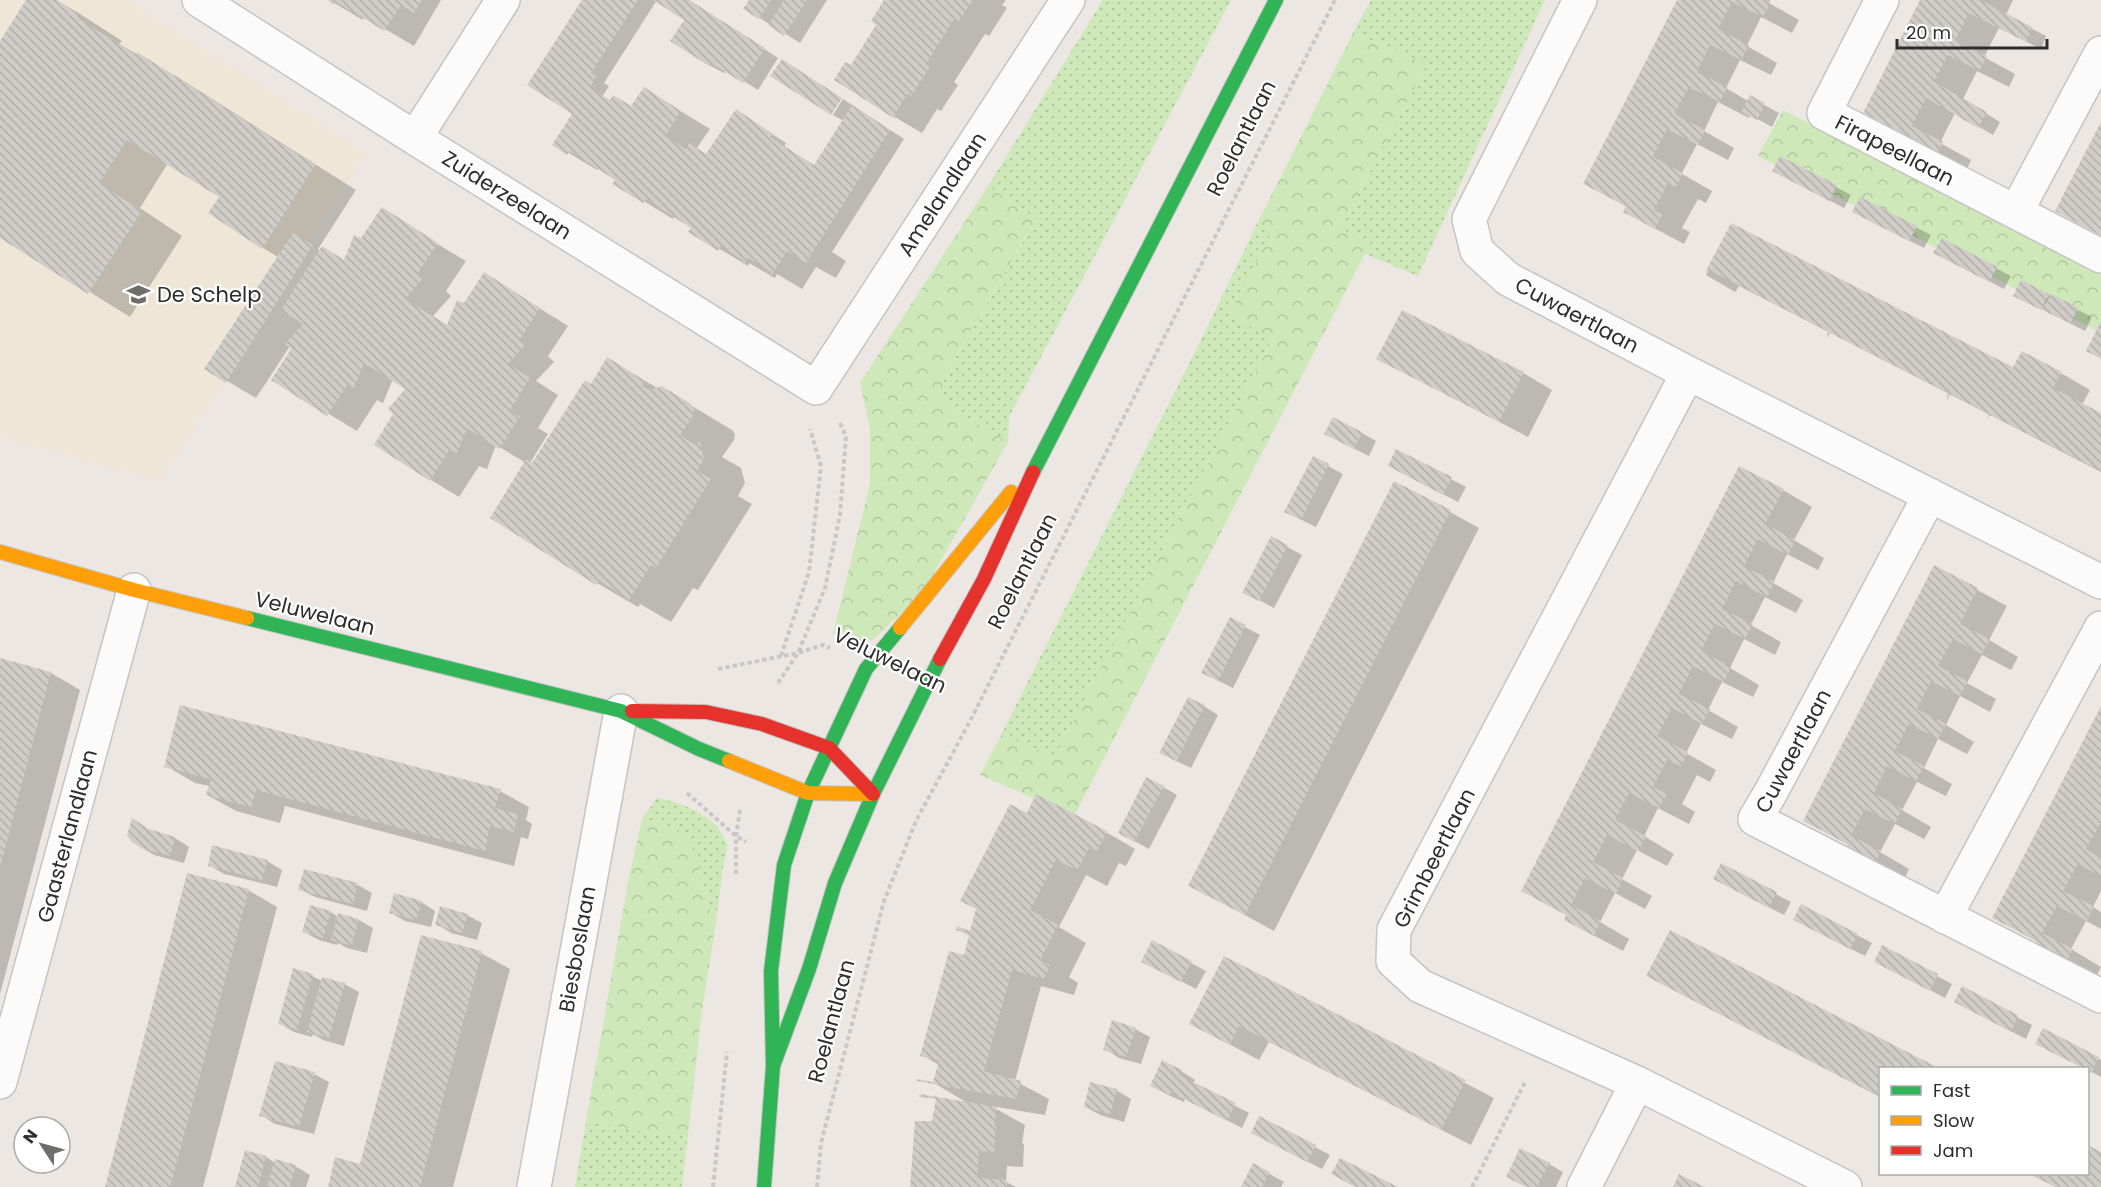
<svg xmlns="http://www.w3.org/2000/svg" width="2101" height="1187" font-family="Poppins,sans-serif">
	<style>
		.education { fill: #efe6d7 }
		.grass { fill: url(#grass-dots) }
		.forest { fill: url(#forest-crowns) }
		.shadow { fill: #0003 }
		.building { fill: url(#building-back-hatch) }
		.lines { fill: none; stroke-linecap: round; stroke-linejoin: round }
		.street-casing { stroke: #c5c4c3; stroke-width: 36 }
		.fast-casing { stroke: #c5c4c3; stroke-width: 16 }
		.slow-casing { stroke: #c5c4c3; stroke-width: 16 }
		.jam-casing { stroke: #c5c4c3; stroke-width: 16 }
		.path { stroke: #c8c8c8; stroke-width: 4; stroke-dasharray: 4.5 3; stroke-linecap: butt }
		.street { stroke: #fcfbfb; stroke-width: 33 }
		.fast { stroke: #30b455; stroke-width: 14 }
		.slow { stroke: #ff9f0a; stroke-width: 14 }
		.jam { stroke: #e5322d; stroke-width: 14 }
		.labels { text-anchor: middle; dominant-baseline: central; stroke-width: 4.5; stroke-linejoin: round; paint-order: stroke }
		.street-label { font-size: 21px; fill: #2d2d2d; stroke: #fff }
		.poi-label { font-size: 21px; fill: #2d2d2d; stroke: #fff; text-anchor: start }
	</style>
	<defs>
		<pattern id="grass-dots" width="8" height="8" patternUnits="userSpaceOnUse" patternTransform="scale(1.5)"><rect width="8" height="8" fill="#cee8b9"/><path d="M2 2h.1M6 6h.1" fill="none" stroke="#b1c79f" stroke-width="1.8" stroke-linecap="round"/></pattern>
		<pattern id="forest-crowns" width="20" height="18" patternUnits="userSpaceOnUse" patternTransform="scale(1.5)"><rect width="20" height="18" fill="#cee8b9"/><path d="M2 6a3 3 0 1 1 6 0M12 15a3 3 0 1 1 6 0" fill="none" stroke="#b1c79f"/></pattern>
		<pattern id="building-back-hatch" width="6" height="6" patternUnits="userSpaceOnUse" patternTransform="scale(1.5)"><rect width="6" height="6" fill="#d0cdc9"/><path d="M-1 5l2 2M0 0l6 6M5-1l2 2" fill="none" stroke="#b3b0ad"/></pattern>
	</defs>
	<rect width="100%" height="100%" fill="#ece7e2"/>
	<path class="education" d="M0,0H127L366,152L161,481L0,437Z"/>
	<path class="grass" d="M1103,0H1231L1009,417L1008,442L956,411L943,398L944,377L1036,220L988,186Z
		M1371,0H1545L1418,276L1365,254L1370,244L1339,230L1427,64L1353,33Z
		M1257,224L1273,231L1229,314L1273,338L1055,757L1001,735L1202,338Z
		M657,798C678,802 698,809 715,824C720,829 724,838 728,845L723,868L715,928L695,852L678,829L642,819Z
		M586,1121L650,1133L688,1135L682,1187H575Z"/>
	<path class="forest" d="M1353,33L1427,64L1339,230L1370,244L1074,816L980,775L1001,735L1055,756L1273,339L1229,315L1272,232L1257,224Z
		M1783,110L2101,274V333L1758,156Z
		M988,186L1036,219L944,377L943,398L956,411L1008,442L923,592L873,640L852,642L833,634L870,484V428L860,383Z
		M642,819L678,829L695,852L715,928L701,1018L688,1135L650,1133L586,1121L628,882Z"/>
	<path class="shadow" d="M28,0H56L77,12L122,41L119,44L179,78L356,190L318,249L321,251L345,261L362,240L409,227L466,261L446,291L451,296L433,316L448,326L485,274L568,326L548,356L554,362L536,381L558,395L538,428L548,434L530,463L533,465L592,385L608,359L659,389L662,388L732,430L735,434L734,440L722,457L741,468L745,483L738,496L752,504L698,590L693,588L671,622L640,604L638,607L597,583L526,463L496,445L487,469L479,466L459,497L431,480L408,389L393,379L383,403L377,400L357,431L273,380L293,349L290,346L256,398L227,381L278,257L263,248L221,196L168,163L140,208L182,236L130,317L0,236V44Z
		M329,0H441L414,46L364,17L363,20Z
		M584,0H689L778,58L758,90L726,70L724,73L709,65L686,20L657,0L604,83L609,86L602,97L611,102L632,108L644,89L710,129L696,149L707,156L751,120L786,143L784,147L815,166L844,121L833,115L843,99L904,139L832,252L846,261L836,278L816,267L802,289L777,274L775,278L749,263L748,266L690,231L693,228L675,216L673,219L614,183L617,179L599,168L597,170L554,144L574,113Z
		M750,0H827L800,43L745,9Z
		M886,0H1006L1002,5L1007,8L989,36L985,34L954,82L958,85L941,111L937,109L922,133L893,116L852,67L878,24Z
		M1679,0H1770L1769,3L1799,20L1792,33L1761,17L1747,46L1777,63L1771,75L1740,60L1726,88L1748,101L1750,97L1779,113L1772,127L1750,115L1749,118L1718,102L1704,131L1734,148L1728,160L1697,144L1683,171L1682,174L1712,191L1706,203L1698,199L1682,228L1690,232L1684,244L1654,228L1627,207L1585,184Z
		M1922,0H2013L2006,15L2046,36L2041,49L1999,28L1984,57L2015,74L2009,87L1977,71L1963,99L2000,122L1993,135L1955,113L1940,143L1971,160L1965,173L1908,137L1865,112Z
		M1781,158L1851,195L1844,208L1789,179Z
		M1861,199L1931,235L1924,248L1868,220Z
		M1731,225L2013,369L2061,373L2090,390L2082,405L2101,415V472L1739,286L1735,292L1706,275Z
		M1942,240L2011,276L2004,289L1950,261Z
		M2022,282L2092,317L2085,331L2030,303Z
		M1378,358L1523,373L1552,390L1528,437Z
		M1362,433L1376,441L1369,456L1341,442Z
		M1397,451L1466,487L1458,502L1404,474Z
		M1313,458L1343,474L1316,527L1300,519Z
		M1783,490L1812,507L1794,540L1824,558L1818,570L1787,554L1773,583L1803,600L1796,613L1765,597L1751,625L1781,642L1775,655L1744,639L1730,668L1759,685L1753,697L1722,682L1708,710L1738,727L1732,739L1701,724L1686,753L1716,770L1710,782L1697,775L1682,804L1695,812L1689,824L1658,808L1644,836L1674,854L1667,866L1637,850L1622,879L1652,896L1645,909L1615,893L1600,922L1629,939L1623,951L1565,920L1567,915L1552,907Z
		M1450,512L1479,528L1274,931L1190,885Z
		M1271,538L1302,555L1274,608L1259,600Z
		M1934,567L2007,606L1989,640L2018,657L2011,670L1982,655L1967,683L1996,699L1990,712L1960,696L1946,725L1974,742L1967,754L1938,739L1924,768L1952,784L1946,796L1917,782L1902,810L1931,827L1924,839L1895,824L1880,852L1909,869L1903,882L1849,845L1805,821Z
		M1230,619L1260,635L1233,688L1217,680Z
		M0,660L51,673L80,690L0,994Z
		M1204,706L1218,715L1191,768L1176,761Z
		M2101,708V891L2093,907L2101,912V929L2086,921L2071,949L2101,967L2095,979L2038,942L1994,918Z
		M166,766L500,791L529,807L526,820L532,824L528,839L521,837L514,866L285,806L280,823L236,811L207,795L210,786L195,783Z
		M1163,787L1177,795L1149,849L1134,841Z
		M1027,815L1106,832L1135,849L1126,866L1119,863L1107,886L1086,875L1059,927L1086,943L1069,977L1078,983L1074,995L1041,986L1015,1081L1049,1099L1045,1115L991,1106L1025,1125L1022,1143L1024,1144L1023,1167L1007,1166L1006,1182L1016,1187H912L933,1123L969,1104L934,1083L939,1065L922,1055L965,956L970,936L958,929L971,933Z
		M152,832L175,838L189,847L184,863L154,855L139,846Z
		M267,861L282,870L277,887L224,874L209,865Z
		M1721,865L1791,902L1784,915L1729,887Z
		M305,871L358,885L372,893L367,911L315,897L300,889Z
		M248,890L277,907L203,1187H106Z
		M421,902L435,911L431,927L405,921L391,913Z
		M331,912L338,917L339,915L359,920L373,928L367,953L347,948L338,943L337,945L319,940L304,932Z
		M467,915L482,923L477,940L451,933L437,924Z
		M1809,928L1857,935L1872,943L1865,956Z
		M1670,932L1936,1068H1880V1097L1677,992Z
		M1152,942L1206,971L1196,989L1158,969Z
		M1883,947L1952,984L1945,998L1891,970Z
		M481,953L510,969L453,1187H329L361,1165Z
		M1225,958L1494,1098L1471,1145L1269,1042L1259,1060L1191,1024Z
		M312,976L322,981L344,984L359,992L344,1046L323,1040L313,1034L312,1037L294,1032L279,1023Z
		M1962,988L2032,1025L2026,1039L1970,1010Z
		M1135,1029L1150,1037L1141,1064L1119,1058L1105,1049Z
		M2044,1030L2101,1060V1077L2088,1070V1068L2051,1052Z
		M1181,1071L1195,1080L1193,1084L1249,1113L1242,1128L1185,1099L1184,1102L1166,1094Z
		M314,1074L329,1082L314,1134L275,1124L261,1115Z
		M1116,1090L1131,1099L1124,1122L1100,1115L1086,1107Z
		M1260,1118L1330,1155L1322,1169L1267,1141Z
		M2088,1146L2101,1153V1187H2056L2029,1174H2088Z
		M266,1157L274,1162L295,1166L310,1175L306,1187H237Z
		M1549,1164L1563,1172L1556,1187H1528Z
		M1254,1165L1284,1182L1281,1187H1242Z"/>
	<path class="building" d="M26,0H57L81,16L79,19L136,55L137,52L315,165L262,249L208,213L219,197L127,140L99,183L142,211L88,294L0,238V41Z
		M328,0H422L414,13L401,5L384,31L359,15L357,17L355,16L356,14L335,1L333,5Z
		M582,0H638L591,73L596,76L590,88L610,100L613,95L631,106L644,87L681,111L665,136L686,149L689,143L706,154L736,109L773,134L770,137L814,165L852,105L890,130L806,263L787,251L770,278L771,272L748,258L744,265L742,263L744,261L721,246L718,251L688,232L691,228L646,199L643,203L612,184L615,180L570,151L567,155L552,145L572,114L527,85Z
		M653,0H689L765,48L743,83L711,63L709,66L670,41L684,20Z
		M749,0H771L759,19L743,9Z
		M784,0H807L784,36L768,25Z
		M884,0H973L959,21L955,18L926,64L930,67L911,96L908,93L894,115L897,117L895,119L834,80L845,62L851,65L864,44L876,25L871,21Z
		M1677,0H1766L1771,2L1763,17L1732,2L1718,29L1749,45L1741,60L1710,45L1698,69L1697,72L1727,87L1720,102L1689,87L1676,111L1675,114L1705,130L1698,145L1667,129L1654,154L1653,157L1683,173L1676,187L1668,183L1654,210L1662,214L1655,229L1623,212L1626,206L1583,184Z
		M1920,0H1980L2032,27L2026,42L1969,13L1955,41L1987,56L1979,71L1948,55L1934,82L1987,112L1978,128L1926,98L1912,126L1943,142L1935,157L1904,141L1907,136L1863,113Z
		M782,59L842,98L831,115L770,76Z
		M1750,95L1765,103L1757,120L1741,112Z
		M2101,122V244L2095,240L2098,234L2055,211Z
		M1780,156L1837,185L1829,201L1772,171Z
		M1860,197L1917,226L1909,241L1852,212Z
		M382,207L438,243L417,274L423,278L405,299L447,325L457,300L464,303L484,272L540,308L520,339L526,344L508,364L530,378L510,410L520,417L499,449L467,428L457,453L449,450L430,481L374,445L393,414L388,409L405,389L364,363L354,388L347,385L327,416L271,380L291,349L285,344L303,324L281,310L301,278L322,246L344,260L354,235L361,238Z
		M1731,223L2013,367L2022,351L2062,372L2053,388L2101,413V471L1991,415L1987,420L1989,414L1951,394L1947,400V392L1830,333L1827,338L1828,331L1709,270L1708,272L1706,271Z
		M293,233L313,245L226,383L204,369Z
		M1942,238L1997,267L1989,282L1933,253Z
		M2021,280L2049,294L2041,310L2013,296Z
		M2051,294L2079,308L2070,323L2042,310Z
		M1402,310L1524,372L1499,422L1376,359Z
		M2101,321V359L2086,351Z
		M607,357L645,381L642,386L649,390L662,386L691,404L694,409L693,416L680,435L694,444L700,442L704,459L697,471L711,479L656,568L651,565L629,600L599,580L596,585L490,518L526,459L532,463L585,380L591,384Z
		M1333,417L1362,432L1354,449L1324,434Z
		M1396,449L1452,477L1443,495L1388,466Z
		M1313,456L1329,464L1301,520L1284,512Z
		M1739,466L1784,489L1765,524L1796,540L1788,555L1758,539L1744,566L1775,582L1767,597L1736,581L1722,609L1753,624L1745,639L1715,624L1701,651L1731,667L1724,682L1693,666L1679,694L1710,709L1702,724L1672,708L1657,736L1688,752L1681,766L1667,760L1653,787L1667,794L1659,808L1629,793L1615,820L1646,836L1638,851L1607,835L1593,862L1623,878L1616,894L1585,878L1571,905L1601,921L1594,936L1564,920L1566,915L1521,891Z
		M1394,481L1451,510L1245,915L1188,886Z
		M1271,536L1288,545L1259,601L1242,593Z
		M1934,565L1978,588L1960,624L1990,639L1982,654L1953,639L1938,666L1968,681L1960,696L1931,681L1917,709L1946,724L1938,739L1909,724L1895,751L1924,766L1916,781L1887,766L1874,793L1902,809L1895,824L1865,809L1852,834V836L1881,851L1873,866L1845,849L1847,844L1803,821Z
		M1230,617L1246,625L1218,681L1201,673Z
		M0,658L51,672L1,864H0Z
		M1188,697L1205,705L1176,761L1159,753Z
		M180,705L501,789L495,808L518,814L514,832L490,826L485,851L256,790L251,807L206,795L211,779L164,767Z
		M2101,706V822L2086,849L2101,857V876L2078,864L2063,891L2094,906L2087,921L2057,906L2042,933L2073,949L2065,964L2034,948L2037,941L1992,918Z
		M1146,777L1164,786L1134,842L1118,833Z
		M1036,794L1107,831L1097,851L1090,847L1077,870L1056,860L1030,910L1058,925L1040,960L1050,965L1044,979L1012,970L984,1071L1021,1081L1016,1099L917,1081V1079L933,1082L939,1061L920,1056L949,951L964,955L969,935L956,930L957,926L970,931L976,909L960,901L1010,804L1027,813Z
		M132,818L146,827V828L175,837L170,856L141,848L132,842L127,836Z
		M212,845L268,860L262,880L208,866Z
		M1721,863L1777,892L1769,908L1713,879Z
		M304,869L358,883L353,904L298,890Z
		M187,873L249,889L201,1072L170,1187H105Z
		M394,893L422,901L416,920L389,913Z
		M1801,904L1858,934L1850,949L1793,920Z
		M310,905L331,911L323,938L302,932Z
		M440,906L468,914L462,933L435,925Z
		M338,913L359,919L352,946L331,940Z
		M1670,930L1831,1013L1939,1068H1881L1880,1096L1847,1080L1646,976Z
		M421,935L482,951L420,1187H328L335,1157L360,1164Z
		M1152,940L1192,961L1181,982L1141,962Z
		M1882,945L1938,974L1930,991L1874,962Z
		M1224,956L1466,1080L1441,1130L1239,1026L1230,1045L1189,1024Z
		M293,968L313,974L297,1030L278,1024Z
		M322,977L345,983L329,1038L307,1032Z
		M1962,986L2018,1015L2011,1032L1954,1002Z
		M1112,1020L1136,1028L1126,1057L1103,1050Z
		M2043,1028L2099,1057L2091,1073L2088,1071V1068H2083L2035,1044Z
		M1162,1060L1182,1070L1179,1075L1236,1103L1227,1121L1170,1092L1169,1095L1150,1086Z
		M275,1061L315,1072L299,1127L259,1116Z
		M1090,1082L1117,1089L1110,1114L1084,1107Z
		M920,1094L997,1107L994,1125L996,1126L994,1152L979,1151L977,1178L1007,1180V1187H910L915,1121H932L936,1099L919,1097Z
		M1259,1116L1316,1145L1307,1162L1251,1133Z
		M2088,1145L2101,1152V1187H2056L2030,1174H2088Z
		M1520,1148L1550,1163L1537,1187H1526L1506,1177Z
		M245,1150L266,1156L258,1187H235Z
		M1340,1158L1398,1187H1355L1331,1174Z
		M275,1159L296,1165L290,1187H267Z
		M1253,1163L1270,1172L1262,1187H1241Z
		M1679,1174L1705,1187H1673Z"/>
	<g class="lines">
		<defs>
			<path id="street" d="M199,0L415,138L816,388L1068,0
				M1580,0L1469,219L1477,251L1508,279L1688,373L2101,582
				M1882,0L1824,113L2101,256
				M415,138L503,0
				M2016,212L2101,53
				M1688,373L1394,930L1393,961L1420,986L1637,1083L1845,1187
				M1930,495L1771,792L1755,819L2101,996
				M1945,917L2101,628
				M0,1082L134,590
				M534,1187L621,711
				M1584,1187L1637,1083"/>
			<path id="fast" d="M1033,472L1276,0
				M247,618L621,711L699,749L729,761
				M773,1066L809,969L835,883L873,794L940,659
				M764,1187L773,1066L771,971L784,865L808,793L866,669L900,628"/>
			<path id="slow" d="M0,552L134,590L247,618
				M900,628L1011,492
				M729,761L808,793L873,794"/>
			<path id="jam" d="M940,659L984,579L1033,472
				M632,711L706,712L762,724L829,748L873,794"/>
		</defs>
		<use href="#street" class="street-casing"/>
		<use href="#fast" class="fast-casing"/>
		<use href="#slow" class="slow-casing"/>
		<use href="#jam" class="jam-casing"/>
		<path class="path" d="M781,656L809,572L821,466L810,429
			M718,669L798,653L823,645L830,648
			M778,683L798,653L825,588L840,515L846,436L840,423
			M687,793L736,836L746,842
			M736,874V836L740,810
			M713,1187L727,1052
			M817,1187L821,1143L884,901L916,821L969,723L1335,0
			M1472,1187L1526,1080"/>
		<use href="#street" class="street"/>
		<use href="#fast" class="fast"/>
		<use href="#slow" class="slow"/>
		<use href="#jam" class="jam"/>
	</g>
	<defs>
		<symbol id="school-bare" viewBox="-9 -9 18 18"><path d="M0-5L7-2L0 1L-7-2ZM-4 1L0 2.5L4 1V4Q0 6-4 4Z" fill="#706e6c" stroke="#fff" stroke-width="2.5" paint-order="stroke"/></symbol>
	</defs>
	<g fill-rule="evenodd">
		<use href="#school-bare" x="122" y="278" width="33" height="33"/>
	</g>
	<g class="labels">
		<g class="street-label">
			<text transform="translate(1241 138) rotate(-63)">Roelantlaan</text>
			<text transform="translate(1895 150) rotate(27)">Firapeellaan</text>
			<text transform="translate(942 194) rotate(-57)">Amelandlaan</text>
			<text transform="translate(507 195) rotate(32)">Zuiderzeelaan</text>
			<text transform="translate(1577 315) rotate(28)">Cuwaertlaan</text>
			<text transform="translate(1022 571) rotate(-63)">Roelantlaan</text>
			<text transform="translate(315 613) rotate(14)">Veluwelaan</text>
			<text transform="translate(890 660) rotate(26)">Veluwelaan</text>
			<text transform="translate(1793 751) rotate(-62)">Cuwaertlaan</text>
			<text transform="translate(67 836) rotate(-75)">Gaasterlandlaan</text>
			<text transform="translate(1434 858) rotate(-63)">Grimbeertlaan</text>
			<text transform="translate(577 949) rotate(-80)">Biesboslaan</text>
			<text transform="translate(831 1021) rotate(-75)">Roelantlaan</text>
		</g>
		<g class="poi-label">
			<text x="157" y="294">De Schelp</text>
		</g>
	</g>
	<rect x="1879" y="1067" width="210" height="108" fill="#ffffff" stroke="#ababab" stroke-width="1.5"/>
	<rect x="1891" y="1086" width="30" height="9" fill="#30b455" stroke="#ababab" stroke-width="1.5"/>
	<text x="1933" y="1097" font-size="18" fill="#2d2d2d">Fast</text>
	<rect x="1891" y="1116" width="30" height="9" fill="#ff9f0a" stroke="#ababab" stroke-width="1.5"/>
	<text x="1933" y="1127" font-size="18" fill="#2d2d2d">Slow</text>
	<rect x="1891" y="1146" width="30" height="9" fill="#e5322d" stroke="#ababab" stroke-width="1.5"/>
	<text x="1933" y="1157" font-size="18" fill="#2d2d2d">Jam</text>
	<g transform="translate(42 1145) rotate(306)"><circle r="28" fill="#ffffff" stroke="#ababab" stroke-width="1.5"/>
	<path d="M0-4.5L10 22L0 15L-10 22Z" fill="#706e6c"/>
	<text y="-9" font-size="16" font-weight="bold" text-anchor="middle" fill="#2d2d2d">N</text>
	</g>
	<path d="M1897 39v9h150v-9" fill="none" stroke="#2d2d2d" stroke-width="3"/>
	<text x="1906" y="39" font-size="18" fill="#2d2d2d" stroke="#ffffff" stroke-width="4.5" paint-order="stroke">20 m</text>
</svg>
